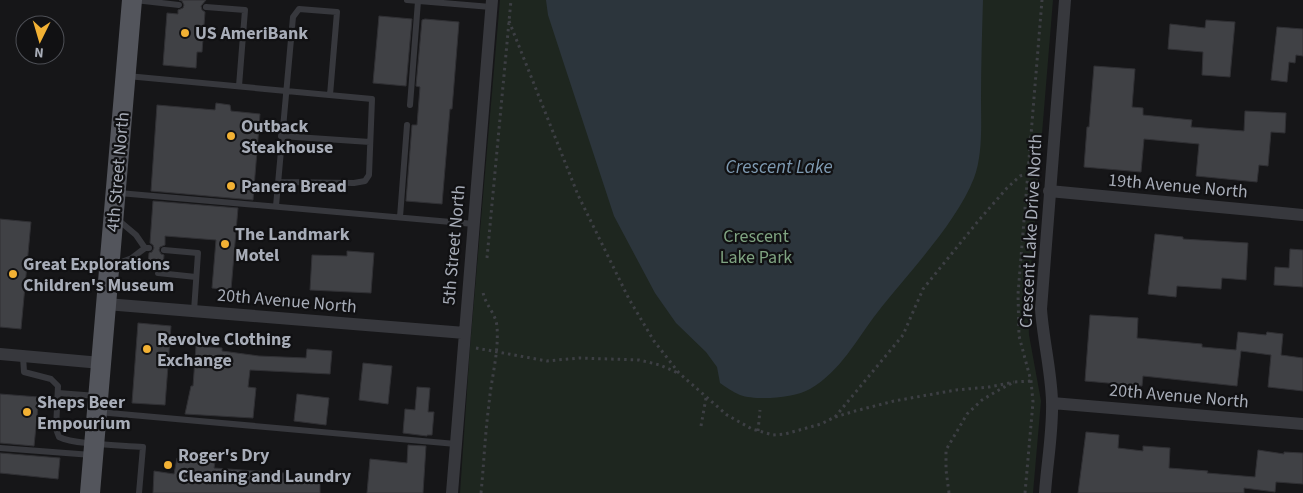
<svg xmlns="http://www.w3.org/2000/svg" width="1303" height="493" font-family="'Source Sans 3',sans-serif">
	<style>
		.green { fill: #1e261f }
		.water { fill: #2c353c }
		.building { fill: #404145; stroke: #303034 }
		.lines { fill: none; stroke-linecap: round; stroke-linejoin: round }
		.path { stroke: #3d3f44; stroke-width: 3; stroke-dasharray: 2.5 4; stroke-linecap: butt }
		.service { stroke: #37383d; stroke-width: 6 }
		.minor { stroke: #37383d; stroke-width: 12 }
		.primary { stroke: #53555c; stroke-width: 20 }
		.poi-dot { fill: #f2b134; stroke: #111113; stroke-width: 2 }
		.labels { text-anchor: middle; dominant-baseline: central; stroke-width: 4.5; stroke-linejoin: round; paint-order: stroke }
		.poi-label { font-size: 18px; font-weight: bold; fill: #a8adb8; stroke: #111113; text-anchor: start }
		.street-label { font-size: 18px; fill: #a8adb8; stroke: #111113 }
		.park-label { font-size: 18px; fill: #7fa381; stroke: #111113 }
		.water-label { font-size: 19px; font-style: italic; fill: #7f9bb3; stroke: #111113 }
	</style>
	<rect width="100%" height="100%" fill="#161618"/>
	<path class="green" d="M500,0H1053L1028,304L1029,335L1041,401L1033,493H460L470,347Z"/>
	<path class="water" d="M546,0H983C982,33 981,66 981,99C981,124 983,154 974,178C956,224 908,273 877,313C856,340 841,371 810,389C794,398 757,401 740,395C733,392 726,387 720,383L717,367L706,352L676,323L655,293L614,216L563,61L548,15Z"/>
	<path class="building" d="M179,0H206L201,6L202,10L205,12L202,52H197L196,68L163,65L167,13L178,14V10L183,8L184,5L182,1Z
		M379,16L412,19L406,86L373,83Z
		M425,19L459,22L452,109H450L442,204L406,201L412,125H417L420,87L416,86L422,20Z
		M1206,20L1235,22L1230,77L1202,75L1203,52L1168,49L1170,24L1205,28Z
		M1277,27L1303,29V56L1296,55L1295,63L1289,62L1287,82L1271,80Z
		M1094,66L1135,69L1132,107L1143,108V115L1192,120L1191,127L1244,131L1245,111L1286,113L1285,133L1271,132L1268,166L1259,165L1257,182L1196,176L1199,144L1144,139L1141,172L1084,167L1087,127H1089Z
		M216,103L230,105L231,111L260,114L253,200L151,191L157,105L215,110Z
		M153,201L238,208L231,290L212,288L216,240L165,236V245L160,247L159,250L161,254L164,255L163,266L148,265L149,253L152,252L154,248L153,245L150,243Z
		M0,219L31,222L21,329L0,327Z
		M1155,234L1183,237V239L1248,243L1246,280L1222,278L1221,289L1177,286L1176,297L1148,294Z
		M1290,249L1303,250V287L1274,285L1275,267L1289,268Z
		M347,251L374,253L371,293L310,290L312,255L347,256Z
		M1090,315L1138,318L1137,338L1202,344V347L1236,350L1238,332L1266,335L1267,332L1283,334L1281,355L1303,358V391L1268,387L1271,355L1241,351L1237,386L1143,376L1142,386L1085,381Z
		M138,323L171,326L165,405L132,403Z
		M196,346L222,348V351L259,356L306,358L307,349L332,351L330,374L250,370L248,387L256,388L253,418L185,414L191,386H193Z
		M363,363L392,366L388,404L359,400Z
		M417,387L430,388L428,412H434L432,435H427V436L403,433L405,409L415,410Z
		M0,394L39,397L34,446L0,443Z
		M297,394L329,398L326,425L294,421Z
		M1086,432L1119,435L1118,448L1143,451V446L1170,448L1169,468L1208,471L1207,473L1255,477L1258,450L1284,454V452L1303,453V484L1276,482L1275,492L1244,488V493H1078Z
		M408,445L426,446L423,493H367L370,459L407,463Z
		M0,453L60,458L58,479L0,473Z
		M177,458L215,462L214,468L284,473V481L320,483V493H153L154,471L174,474Z"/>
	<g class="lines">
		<path class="path" d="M509,21L578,195L629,299L654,341L679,373L727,415L752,429L773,435L785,434L821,424L835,417L855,411L894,401L956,390L989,387L1014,382
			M487,258L511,0
			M476,348L547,361L579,358L639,360L660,365L678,373
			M835,417L903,335L923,289L979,220L1007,188L1020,176L1027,174L1038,175
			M701,426L706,398
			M758,431L760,410
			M481,493C484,463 485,434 489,404C491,379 499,353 497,327C496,313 485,305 483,292
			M949,493L946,470V450L967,414L982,400L997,391L1014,382L1031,381
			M1025,493L1033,402L1031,381L1019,336L1018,294L1042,0"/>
		<path class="service" d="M135,0L179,5
			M407,0L491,7
			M206,7L245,10L239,86
			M127,76L372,99L369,175L365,181L354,183L278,182
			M410,105L418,1
			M281,136L370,142
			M119,193L474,224
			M276,206L293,17L299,9L337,12L330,95
			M400,217L407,125
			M117,219L136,235L145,248H149
			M164,250L198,253L194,311
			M111,266L132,258L145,248
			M158,273L196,277
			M23,356L24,372L51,379L58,386L56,429L59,437C75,445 123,445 143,447L139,493
			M58,393L97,396
			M98,412L456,444
			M0,448L92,455"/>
		<path class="minor" d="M1049,191L1303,215
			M106,304L465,333
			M0,354L101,363
			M1052,403L1303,424
			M452,493L492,0
			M1045,493C1047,463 1053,431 1052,401C1051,370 1043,339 1041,309L1065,0"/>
		<path class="primary" d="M90,493L132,0"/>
	</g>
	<g class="poi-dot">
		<circle cx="185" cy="33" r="5"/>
		<circle cx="231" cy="136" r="5"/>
		<circle cx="231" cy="186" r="5"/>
		<circle cx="225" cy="244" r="5"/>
		<circle cx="13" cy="274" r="5"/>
		<circle cx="147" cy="349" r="5"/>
		<circle cx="27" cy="412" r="5"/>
		<circle cx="168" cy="465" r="5"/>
	</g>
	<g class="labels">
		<g class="poi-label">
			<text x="195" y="33">US AmeriBank</text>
			<text x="241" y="126">Outback<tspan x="241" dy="21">Steakhouse</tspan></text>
			<text x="241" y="186">Panera Bread</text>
			<text x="235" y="234">The Landmark<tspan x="235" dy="21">Motel</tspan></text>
			<text x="23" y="264">Great Explorations<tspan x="23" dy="21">Children's Museum</tspan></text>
			<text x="157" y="339">Revolve Clothing<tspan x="157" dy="21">Exchange</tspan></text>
			<text x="37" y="402">Sheps Beer<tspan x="37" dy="21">Empourium</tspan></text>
			<text x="178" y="455">Roger's Dry<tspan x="178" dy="21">Cleaning and Laundry</tspan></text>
		</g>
		<g class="street-label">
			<text transform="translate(118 172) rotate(-85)">4th Street North</text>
			<text transform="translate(1178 186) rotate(5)">19th Avenue North</text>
			<text transform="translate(1031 231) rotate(-87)">Crescent Lake Drive North</text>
			<text transform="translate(454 245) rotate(-85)">5th Street North</text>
			<text transform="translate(287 301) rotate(5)">20th Avenue North</text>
			<text transform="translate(1179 396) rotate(5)">20th Avenue North</text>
		</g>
		<g class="park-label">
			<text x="756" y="236">Crescent<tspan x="756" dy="21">Lake Park</tspan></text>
		</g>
		<g class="water-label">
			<text x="779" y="167">Crescent Lake</text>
		</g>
	</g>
	<g transform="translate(40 40) rotate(185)"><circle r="24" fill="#111113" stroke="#4d4f55"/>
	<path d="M0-4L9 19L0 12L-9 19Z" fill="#f2b134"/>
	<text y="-8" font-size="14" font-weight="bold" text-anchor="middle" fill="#a8adb8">N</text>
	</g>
</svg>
